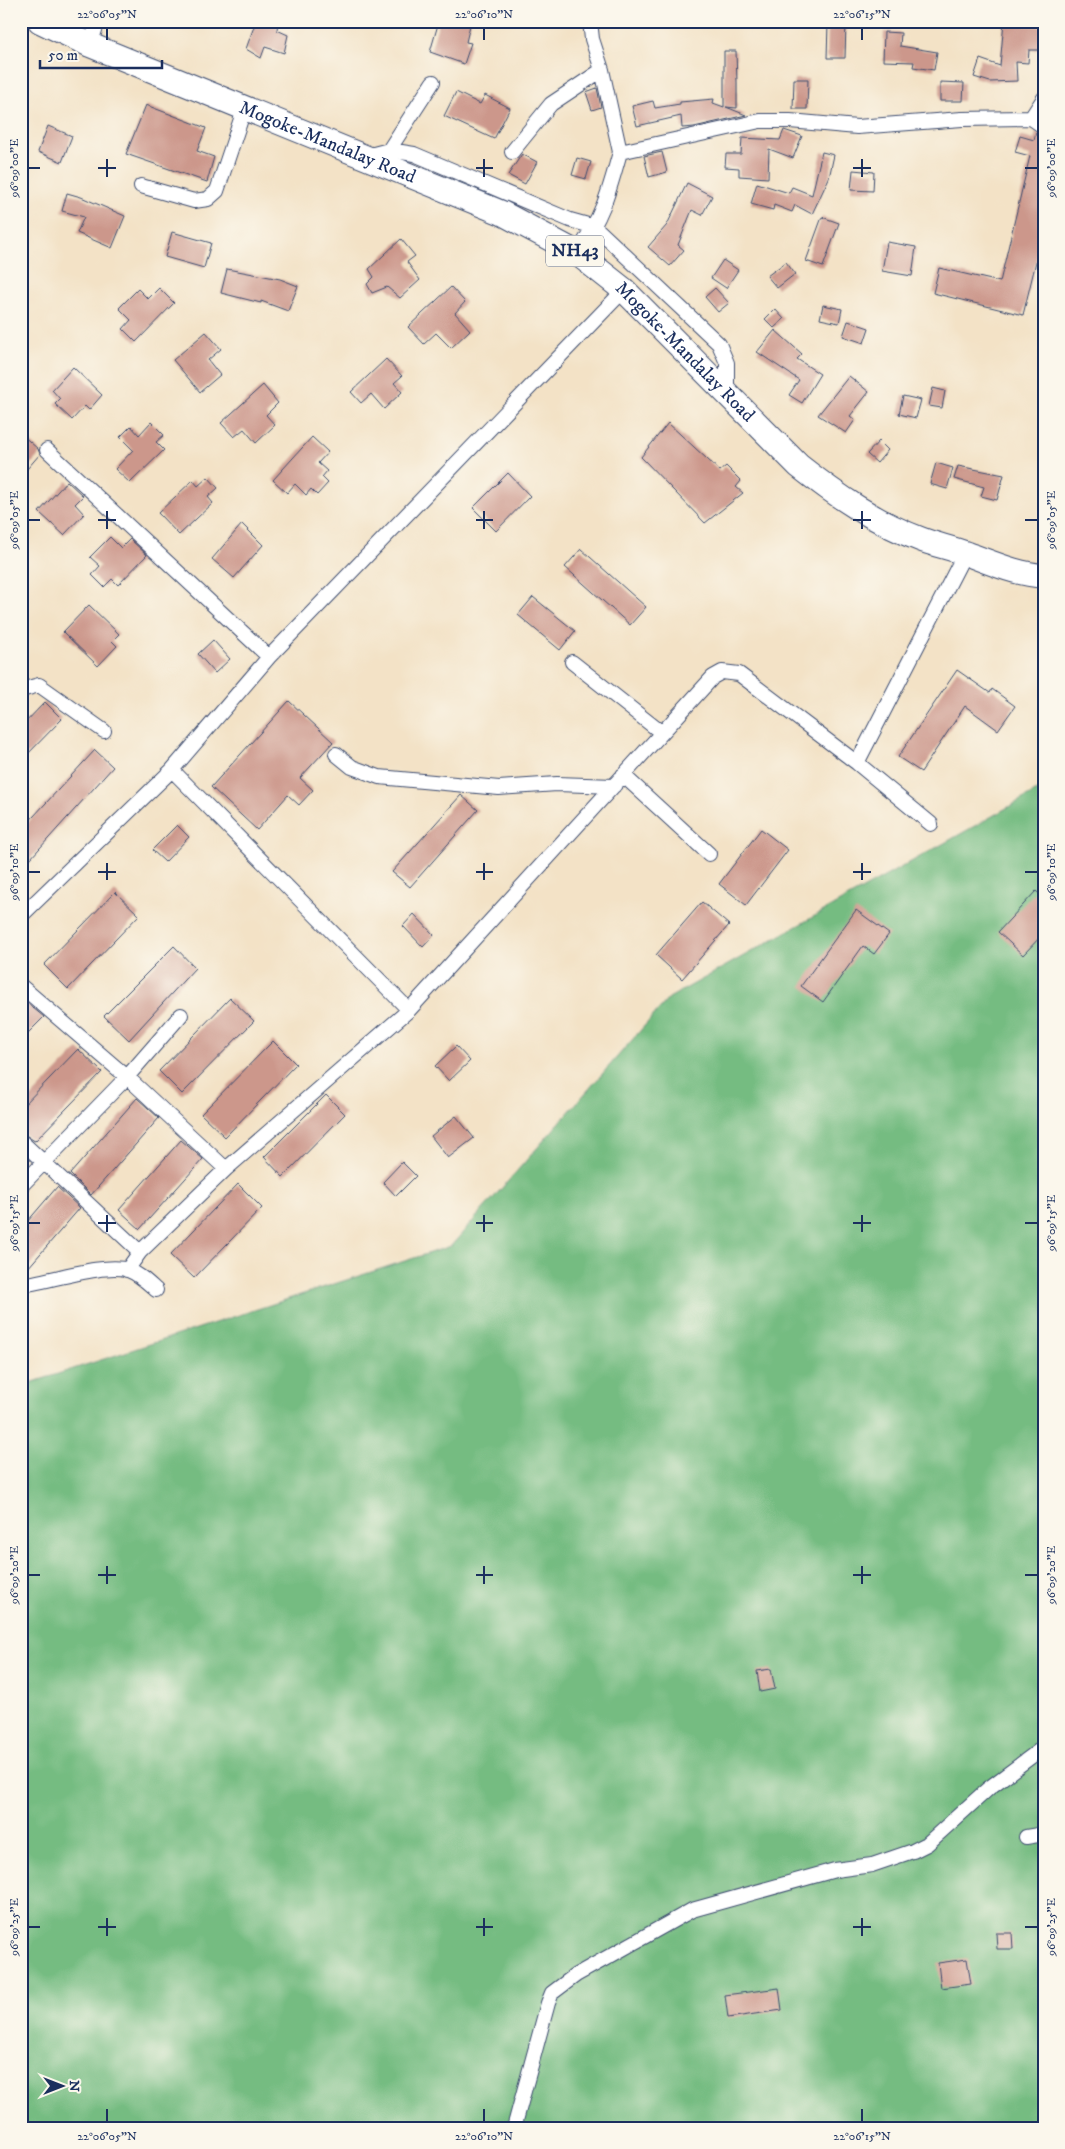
<svg xmlns="http://www.w3.org/2000/svg" width="1065" height="2149" font-family="'IM FELL DW Pica',serif">
	<style>
		.forest { fill: #75bc81; stroke: #487670 }
		.building { fill: #cc978b }
		.lines { fill: none; stroke-linecap: round; stroke-linejoin: round }
		.minor-casing { stroke: #3b4a6e; stroke-width: 16 }
		.trunk-casing { stroke: #3b4a6e; stroke-width: 26 }
		.minor { stroke: #fff; stroke-width: 14 }
		.trunk { stroke: #fff; stroke-width: 24 }
		.ticks { fill: none; stroke: #1b2f5e; stroke-width: 2 }
		.labels { text-anchor: middle; dominant-baseline: central; stroke-width: 4; stroke-linejoin: round; paint-order: stroke }
		.shield { fill: #fbf7ec; stroke: #5e6b89; stroke-width: 1 }
		.shield-label { font-size: 18px; font-weight: bold; fill: #1b2f5e }
		.street-label { font-size: 19px; fill: #1b2f5e; stroke: #fbf7ec }
		.neatline { fill: none; stroke: #1b2f5e; stroke-width: 2 }
		.ticks-label { font-size: 12px; text-anchor: middle; fill: #1b2f5e }
	</style>
	<rect width="100%" height="100%" fill="#fbf7ec"/>
	<filter id="ink" filterUnits="userSpaceOnUse"><feTurbulence type="fractalNoise" baseFrequency=".02" numOctaves="2"/><feDisplacementMap in="SourceGraphic" scale="10" xChannelSelector="R" yChannelSelector="G"/><feConvolveMatrix kernelMatrix="1 2 1 2 8 2 1 2 1" color-interpolation-filters="sRGB"/></filter>
	<filter id="wash" filterUnits="userSpaceOnUse"><feTurbulence type="fractalNoise" baseFrequency=".0096" numOctaves="4" result="noise"/><feDisplacementMap in="SourceGraphic" scale="20" xChannelSelector="R" yChannelSelector="G"/><feGaussianBlur stdDeviation="1.12" result="paint"/><feColorMatrix in="noise" values="0 0 0 0 0 0 0 0 0 0 0 0 0 0 0 0 0 1.4 0 .05"/><feComposite in="paint" operator="in"/></filter>
	<g filter="url(#wash)">
		<rect width="100%" height="100%" fill="#f3e2c6"/>
		<path class="forest" d="M1044,787V1688L1037,1690L1044,1716V2128H21V1386L451,1246L669,998Z"/>
		<g id="blocks">
			<path class="building" d="M256,21H278L277,30L288,35L284,53L265,47L261,58L246,49Z
				M439,21H471L466,42L471,43L464,64L430,52Z
				M1004,21H1026L1024,26H1041V50H1029L1028,63L1016,62L1017,81L990,82L974,77L980,59L1000,66Z
				M828,23H846L845,58H827Z
				M884,32L901,33L900,46L937,52L934,70L913,67L914,62L883,61Z
				M724,51H736L737,83V108L726,107L746,115L694,127L682,128L681,116L637,126L632,106L653,101L655,108L680,104V102L714,99L713,103L724,107Z
				M794,79H808L807,109H793Z
				M940,82L964,83L963,101H940Z
				M597,88L601,107L592,110L586,92Z
				M456,92L480,104L485,95L510,108L494,139L444,116Z
				M146,105L206,128L197,151L214,157L207,182L126,154Z
				M48,126L72,136L62,162L38,152Z
				M784,130L802,136L793,158L769,149L768,178L739,176V168L725,167L726,154H741L742,138L780,140Z
				M1036,132L1044,136V229L1023,315L933,293L939,268L1000,282L1030,156L1015,152L1020,136L1034,140Z
				M662,152L667,172L649,177L644,156Z
				M822,152L834,155L829,178L812,214L795,205L792,212L774,205L773,210L751,204L757,183L789,193L792,187L812,195Z
				M522,154L537,162L525,184L508,175Z
				M577,158L591,162L586,179L572,175Z
				M853,170L874,172L873,191L851,190Z
				M687,183L712,196L702,215L692,210L678,245L684,250L670,266L648,247L667,225Z
				M67,193L81,197L125,216L112,248L77,233L84,217L62,211Z
				M822,217L839,223L823,267L806,261Z
				M172,232L211,243L204,268L165,257Z
				M401,239L415,256L407,262L420,280L400,298L387,287L372,293L367,284L374,277L369,269Z
				M887,242L916,247L912,276L882,271Z
				M723,260L738,270L726,288L711,278Z
				M786,262L795,274L777,288L767,276Z
				M227,269L280,279L298,286L288,311L261,301V303L221,293Z
				M451,287L465,302L455,313L470,330L451,348L436,333L424,344L408,327Z
				M159,288L174,303L136,342L123,329L131,320L119,308L138,289L148,299Z
				M715,288L729,303L718,312L705,297Z
				M823,305L842,309L839,323L820,319Z
				M775,309L784,319L774,328L765,319Z
				M848,321L869,328L864,343L843,336Z
				M775,330L802,354L797,359L820,374L802,403L789,395L799,380L757,352Z
				M206,332L221,349L208,360L220,375L200,392L173,360Z
				M386,359L402,376L394,383L402,392L384,409L371,394L361,403L351,392Z
				M73,367L102,395L89,410L85,406L72,420L55,404L60,399L52,390Z
				M849,376L869,392L850,416L855,420L846,433L818,415Z
				M263,385L278,403L266,415L275,425L256,443L244,429L234,437L221,423Z
				M933,388L945,391L942,408L929,406Z
				M903,396L921,400L916,418L899,414Z
				M151,422L164,435L156,442L164,450L130,483L115,469L133,450L120,437L131,426L139,435Z
				M668,423L720,471L726,466L741,481L736,487L743,493L705,523L641,457Z
				M21,434L38,449L40,454L21,476Z
				M312,437L328,452L318,463L327,471L322,477L328,483L317,495L311,489L306,495L295,484L287,493L273,480Z
				M879,441L888,450L877,463L867,454Z
				M936,463L953,468L947,489L930,484Z
				M958,466L1004,475L997,500L981,496L984,487L954,479Z
				M508,473L530,496L496,531L473,508Z
				M208,477L218,488L208,497L213,503L179,535L158,513L193,480L198,486Z
				M67,481L83,496L75,504L84,514L64,535L39,512Z
				M242,524L263,545L234,578L212,559Z
				M110,537L121,548L130,539L147,555L118,585L112,579L104,587L92,575L100,566L90,557Z
				M581,549L646,607L630,625L565,567Z
				M533,597L575,631L560,650L518,615Z
				M89,605L119,634L112,641L117,646L98,666L63,632Z
				M213,640L230,659L215,673L198,654Z
				M957,670L990,693L992,689L1015,706L998,730L965,706L921,772L898,757Z
				M289,701L333,742L300,778L313,790L299,805L288,795L257,830L211,787Z
				M45,702L62,719L21,761V727Z
				M95,750L113,767L21,869V830Z
				M461,795L478,810L410,887L392,872Z
				M177,825L189,837L165,862L152,850Z
				M761,829L788,850L746,905L719,884Z
				M1036,891L1044,898V933L1023,955L998,932Z
				M115,892L139,915L68,989L44,965Z
				M702,902L729,925L682,979L656,955Z
				M856,910L889,934L874,954L863,946L823,1002L801,986Z
				M414,914L434,935L423,947L403,926Z
				M174,946L195,968L129,1040L104,1016Z
				M21,998L44,1017L21,1040Z
				M230,998L254,1021L182,1094L159,1071Z
				M273,1041L296,1064L225,1137L201,1114Z
				M456,1046L470,1061L449,1081L435,1066Z
				M78,1049L102,1072L35,1141L33,1140L21,1132V1108Z
				M326,1095L345,1114L283,1177L264,1157Z
				M137,1098L159,1118L91,1195L70,1174Z
				M456,1116L474,1138L448,1158L431,1136Z
				M181,1140L203,1159L140,1229L119,1210Z
				M402,1162L416,1176L396,1196L383,1182Z
				M238,1184L262,1208L194,1278L170,1255Z
				M57,1187L80,1208L21,1276V1229Z
				M771,1669L775,1689L760,1692L757,1671Z
				M996,1933H1012L1013,1949H997Z
				M967,1959L971,1984L941,1988L938,1963Z
				M779,1988L782,2010L728,2018L725,1995Z"/>
		</g>
	</g>
	<g filter="url(#ink)">
		<use href="#blocks" fill-opacity="0" stroke="#3b4a6e" stroke-width="1"/>
		<g class="lines">
			<defs>
				<path id="minor" d="M590,21L592,39L602,70L620,152
					M90,45L98,21
					M1031,118L1044,127
					M389,150L433,82
					M512,152L551,104L602,70
					M366,156L389,150L414,154L570,220L595,227L719,344L727,363V394
					M141,186L194,201L208,199L217,191L245,107
					M577,253C603,215 608,195 620,152L760,121H790L857,127L962,119L1031,118L1044,98
					M47,450L269,657
					M572,662L662,733
					M21,690L39,685L104,731
					M336,754L352,767L379,777L499,788L557,784L614,786
					M857,763L931,824
					M172,770L409,1010
					M623,775L709,854
					M21,916L172,770L269,657L624,290
					M21,986L127,1077L226,1169
					M21,1141L140,1252
					M21,1186L127,1077L181,1015
					M127,1270L140,1252L226,1169L409,1010L713,677L722,672L739,674L857,763L965,553
					M21,1285C47,1282 106,1262 128,1270C139,1274 147,1282 156,1290
					M1026,1837L1044,1834
					M514,2128L548,2003L552,1993L576,1975L692,1910L835,1870L872,1865L913,1851L927,1844L989,1788L1044,1747"/>
				<g id="trunk">
					<path id="s1" d="M40,21L90,45L502,213L577,253L624,290L799,466C837,496 875,522 920,539C935,545 952,548 967,554C993,563 1016,574 1044,576"/>
				</g>
			</defs>
			<use href="#minor" class="minor-casing"/>
			<use href="#trunk" class="trunk-casing"/>
			<use href="#minor" class="minor"/>
			<use href="#trunk" class="trunk"/>
		</g>
	</g>
	<path class="ticks" d="M107,28V40M484,28V40M862,28V40M107,159V177M484,159V177M862,159V177M28,168H40M98,168H116M476,168H493M853,168H871M1025,168H1038M107,511V529M484,511V529M862,511V529M28,520H40M98,520H116M476,520H493M853,520H871M1025,520H1038M107,863V880M484,863V880M862,863V880M28,872H40M98,872H116M476,872H493M853,872H871M1025,872H1038M107,1215V1232M484,1215V1232M862,1215V1232M28,1223H40M98,1223H116M476,1223H493M853,1223H871M1025,1223H1038M107,1566V1584M484,1566V1584M862,1566V1584M28,1575H40M98,1575H116M476,1575H493M853,1575H871M1025,1575H1038M107,1918V1936M484,1918V1936M862,1918V1936M28,1927H40M98,1927H116M476,1927H493M853,1927H871M1025,1927H1038M107,2109V2122M484,2109V2122M862,2109V2122"/>
	<g class="labels">
		<rect class="shield" x="546" y="235.5" width="58" height="31" rx="4"/>
		<g class="shield-label">
			<text x="575" y="251">NH43</text>
		</g>
		<g class="street-label">
			<text stroke="none"><textPath href="#s1" startOffset="312">Mogoke-Mandalay Road</textPath></text>
			<text stroke="none"><textPath href="#s1" startOffset="732">Mogoke-Mandalay Road</textPath></text>
		</g>
	</g>
	<rect width="1065" height="2149" fill="none" stroke="#fbf7ec" stroke-width="55"/>
	<g transform="translate(62 2086) rotate(90)" stroke="#fbf7ec" stroke-width="4" paint-order="stroke">
	<path d="M0-4L9 19L0 12L-9 19Z" fill="#1b2f5e"/>
	<text y="-8" font-size="14" font-weight="bold" text-anchor="middle" fill="#1b2f5e">N</text>
	</g>
	<path d="M40 60v8h122v-8" fill="none" stroke="#1b2f5e" stroke-width="2.5"/>
	<text x="48" y="60" font-size="15" fill="#1b2f5e" stroke="#fbf7ec" stroke-width="4" paint-order="stroke">50 m</text>
	<rect x="28" y="28" width="1010" height="2094" class="neatline"/>
	<g class="ticks-label">
		<text x="107" y="18">22°06'05"N</text>
		<text x="484" y="18">22°06'10"N</text>
		<text x="862" y="18">22°06'15"N</text>
		<text transform="translate(1051 168) rotate(-90)" y="4">96°09'00"E</text>
		<text transform="translate(14 168) rotate(-90)" y="4">96°09'00"E</text>
		<text transform="translate(14 520) rotate(-90)" y="4">96°09'05"E</text>
		<text transform="translate(1051 520) rotate(-90)" y="4">96°09'05"E</text>
		<text transform="translate(1051 872) rotate(-90)" y="4">96°09'10"E</text>
		<text transform="translate(14 872) rotate(-90)" y="4">96°09'10"E</text>
		<text transform="translate(1051 1223) rotate(-90)" y="4">96°09'15"E</text>
		<text transform="translate(14 1223) rotate(-90)" y="4">96°09'15"E</text>
		<text transform="translate(14 1575) rotate(-90)" y="4">96°09'20"E</text>
		<text transform="translate(1051 1575) rotate(-90)" y="4">96°09'20"E</text>
		<text transform="translate(14 1927) rotate(-90)" y="4">96°09'25"E</text>
		<text transform="translate(1051 1927) rotate(-90)" y="4">96°09'25"E</text>
		<text x="107" y="2140">22°06'05"N</text>
		<text x="484" y="2140">22°06'10"N</text>
		<text x="862" y="2140">22°06'15"N</text>
	</g>
</svg>
